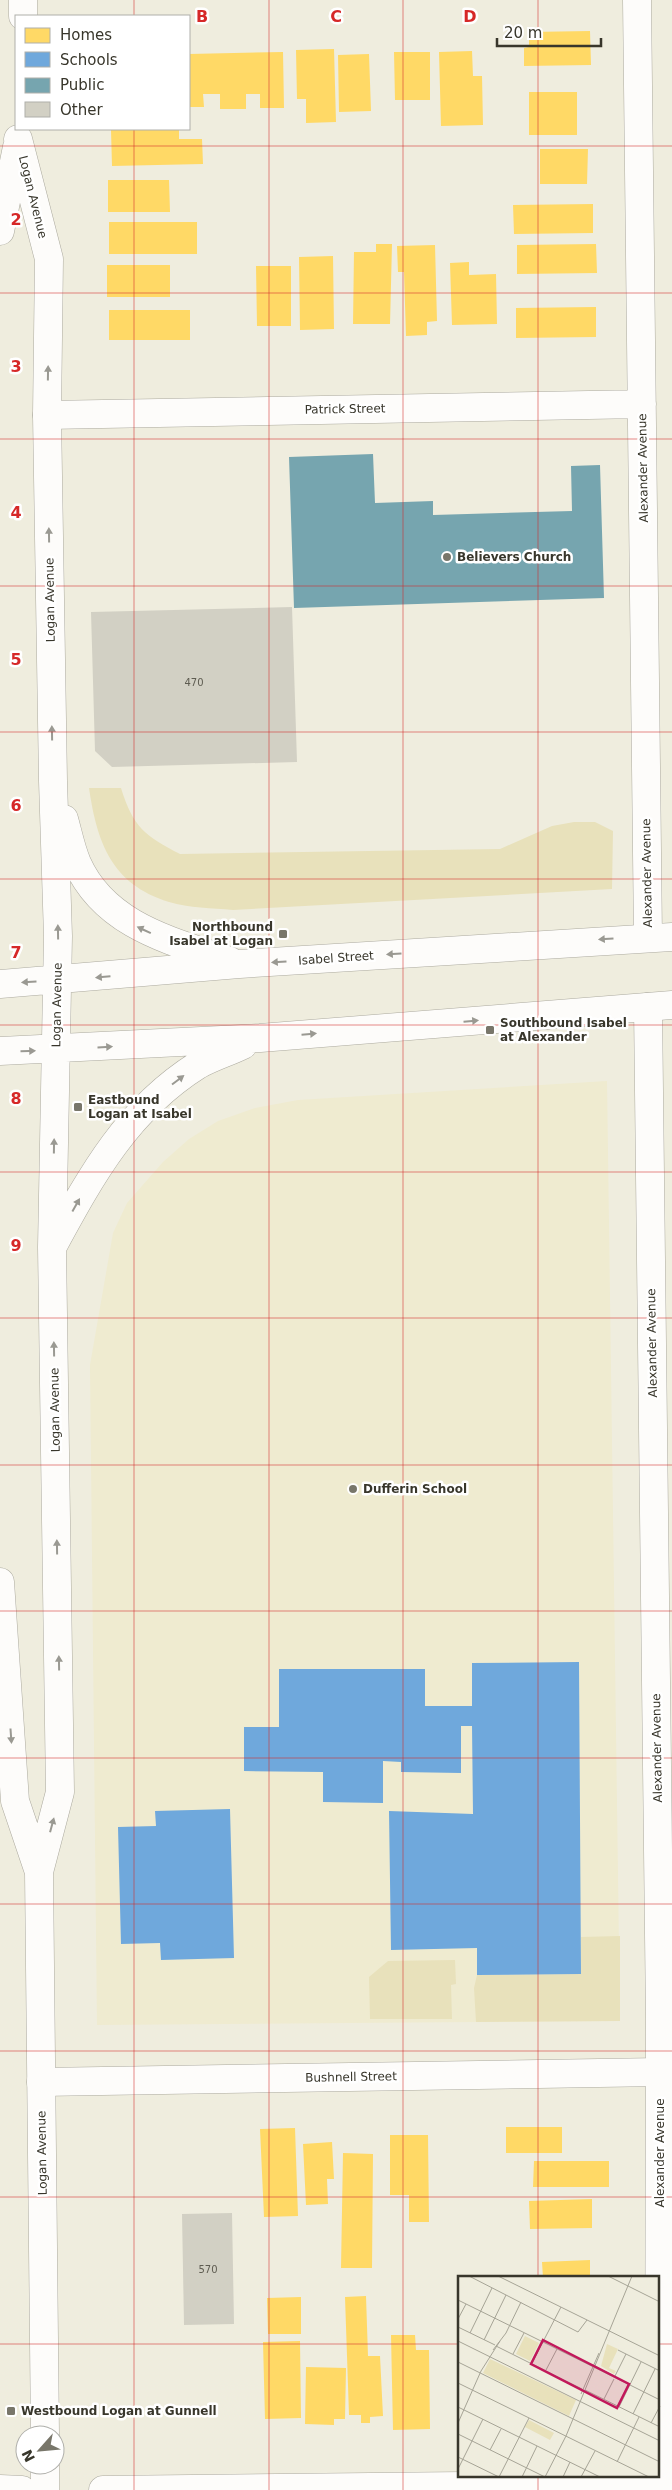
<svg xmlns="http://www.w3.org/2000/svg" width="672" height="2490" font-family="'DejaVu Sans',sans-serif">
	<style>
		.built { fill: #efebd0 }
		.green { fill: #e8e1bb }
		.homes { fill: #ffd966 }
		.schools { fill: #6fa8dc }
		.public { fill: #76a5af }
		.building { fill: #d2d0c4 }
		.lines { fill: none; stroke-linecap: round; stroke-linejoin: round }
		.minor-casing { stroke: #acaa9f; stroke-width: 29 }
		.secondary-casing { stroke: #acaa9f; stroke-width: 29 }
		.minor { stroke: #fdfcfa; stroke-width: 28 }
		.secondary { stroke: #fdfcfa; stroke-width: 28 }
		.oneway { fill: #9a9992 }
		.grid { fill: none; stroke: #d62828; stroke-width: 1; stroke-opacity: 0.55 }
		.poi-dot { fill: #78766a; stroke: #fff; stroke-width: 2 }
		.labels { text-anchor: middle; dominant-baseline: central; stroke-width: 5; stroke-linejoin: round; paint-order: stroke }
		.number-label { font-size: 10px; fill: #5e5c51 }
		.street-label { font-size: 12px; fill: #38362b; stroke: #fff }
		.poi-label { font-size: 12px; font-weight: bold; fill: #38362b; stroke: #fff; text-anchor: start }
		.inset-road { fill: none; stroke: #a6a496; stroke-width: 1 }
		.view { fill: #c2185b; fill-opacity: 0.15; stroke: #c2185b; stroke-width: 2.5 }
		.inset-edge { fill: none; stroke: #38362b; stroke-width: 2.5 }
		.grid-label { font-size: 16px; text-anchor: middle; font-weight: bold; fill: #d62828; stroke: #fff; stroke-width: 5; stroke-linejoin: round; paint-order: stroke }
	</style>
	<rect width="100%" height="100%" fill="#efedde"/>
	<path class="built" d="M607,1081L620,2021L97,2025L90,1365L113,1233L127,1203L163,1162L189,1139L218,1121L255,1108L298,1100Z"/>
	<path class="green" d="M89,788H121C133,827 145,836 180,854L500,849L552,826L574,822H595L613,831L612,889L233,910C212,908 189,908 169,902C111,884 97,842 89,788Z
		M620,1936V2021L476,2022L474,1988L477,1975L581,1974V1937Z
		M455,1960L456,1984L451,1985L452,2019H370L369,1977L388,1961Z"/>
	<path class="homes" d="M590,31L591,65L524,66V48L529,47V32Z
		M334,49L336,122L306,123V99H297L296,50Z
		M472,51L473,76H482L483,125L441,126L439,52Z
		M283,52L284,108H260V94H246V109H220V94H203L204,107H189V54Z
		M394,52H430V100H395Z
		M369,54L371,111L339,112L338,55Z
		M529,92H577V135H529Z
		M179,129V139H202L203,164L112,166L111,130Z
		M540,149H588L587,184H540Z
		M108,180H169L170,212H108Z
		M593,204V233L514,234L513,205Z
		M109,222H197V254H109Z
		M376,244H392L390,324H353L354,252H376Z
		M596,244L597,273L517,274V245Z
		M435,245L437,321L427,322V335L406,336L404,272H398L397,246Z
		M333,256L334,329L300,330L299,257Z
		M469,262V275L496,274L497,324L452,325L450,263Z
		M107,265H170V297H107Z
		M256,266H291V326H257Z
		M596,307V337L516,338V308Z
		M109,310H190V340H109Z
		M506,2127H562V2153H506Z
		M295,2128L298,2216L264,2217L260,2129Z
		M390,2135H428L429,2222H409V2195H390Z
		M332,2142L334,2179H327L328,2204L306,2205L303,2144Z
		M343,2153L373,2154L372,2268H341Z
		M534,2161H609V2187H533Z
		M592,2199V2228L530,2229L529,2201Z
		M590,2260V2278H543L542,2262Z
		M366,2296L368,2356H380L383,2416L370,2417V2423H361V2415H349L345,2297Z
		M301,2297V2334H268L267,2298Z
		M391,2335H415L416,2350H429L430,2429L393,2430Z
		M300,2341L301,2418L265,2419L263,2342Z
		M306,2367L346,2368L345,2419H334V2425L305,2424Z"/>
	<path class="schools" d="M579,1662L581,1974L477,1975V1948L391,1950L389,1811L473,1814L472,1726H461V1773L401,1772V1762L383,1761V1803L323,1802V1772L244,1771V1727H279V1669H425V1706H472V1663Z
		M230,1809L234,1958L161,1960L160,1943L121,1944L118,1827L156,1826L155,1811Z"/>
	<path class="public" d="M373,454L375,503L433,501V515L572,511L571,466L600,465L604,598L294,608L289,457Z"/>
	<path class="building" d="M292,607L297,762L112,767L95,751L91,612Z
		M232,2213L234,2324L184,2325L182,2214Z"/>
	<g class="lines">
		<defs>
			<path id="minor" d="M637,0L648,937
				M47,415L642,404
				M648,1007L660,2018L659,2490
				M41,2082L660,2072
				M0,2489L22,2490
				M103,2490L659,2484"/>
			<path id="secondary" d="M23,16V0
				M18,139L49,259L47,415L53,781L58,936L52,1247L60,1792L39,1872L45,2435
				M0,231L17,147
				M64,819C68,833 71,849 77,863C105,926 172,941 230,961
				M0,984L239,964L672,937
				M0,1051L260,1038L672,1005
				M54,1244C92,1174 128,1109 198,1065C212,1057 229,1052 243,1045
				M0,1582L15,1801L39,1872
				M45,2465V2490"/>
		</defs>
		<use href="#minor" class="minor-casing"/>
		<use href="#secondary" class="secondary-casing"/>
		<use href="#minor" class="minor"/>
		<use href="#secondary" class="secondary"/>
	</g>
	<defs><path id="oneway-solid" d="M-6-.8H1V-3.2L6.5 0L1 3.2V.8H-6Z" transform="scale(1.25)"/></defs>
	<g class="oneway">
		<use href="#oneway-solid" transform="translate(48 373) rotate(-89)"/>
		<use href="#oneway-solid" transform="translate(49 535) rotate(-91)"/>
		<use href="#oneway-solid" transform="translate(52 733) rotate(-91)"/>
		<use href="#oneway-solid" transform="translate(144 930) rotate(-155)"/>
		<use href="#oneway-solid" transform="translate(58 932) rotate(-91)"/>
		<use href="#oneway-solid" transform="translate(606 939) rotate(176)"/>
		<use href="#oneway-solid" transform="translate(394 954) rotate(176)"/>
		<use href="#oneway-solid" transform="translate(279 962) rotate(176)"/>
		<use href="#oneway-solid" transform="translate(103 977) rotate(175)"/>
		<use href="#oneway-solid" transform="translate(29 982) rotate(177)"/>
		<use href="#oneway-solid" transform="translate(471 1021) rotate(-5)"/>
		<use href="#oneway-solid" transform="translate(309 1034) rotate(-5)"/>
		<use href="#oneway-solid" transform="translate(105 1047) rotate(-3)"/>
		<use href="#oneway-solid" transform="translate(28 1051) rotate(-2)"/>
		<use href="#oneway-solid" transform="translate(178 1080) rotate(-37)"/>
		<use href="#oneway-solid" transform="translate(54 1146) rotate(-89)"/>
		<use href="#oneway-solid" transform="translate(76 1205) rotate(-61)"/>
		<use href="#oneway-solid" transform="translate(54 1349) rotate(-91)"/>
		<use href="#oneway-solid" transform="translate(57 1547) rotate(-91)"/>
		<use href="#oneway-solid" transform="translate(59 1663) rotate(-91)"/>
		<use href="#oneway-solid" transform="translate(11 1736) rotate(86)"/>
		<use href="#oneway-solid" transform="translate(52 1825) rotate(-75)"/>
	</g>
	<path class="grid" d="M134,0V16M269,0V2490M403,0V2490M538,0V2278M134,129V2490M0,146H672M0,293H672M0,439H672M0,586H672M0,732H672M0,879H672M0,1025H672M0,1172H672M0,1318H672M0,1465H672M0,1611H672M0,1758H672M0,1904H672M0,2051H672M0,2197H672M0,2344H460M658,2344H672M538,2476V2490"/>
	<g class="poi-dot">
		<circle cx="447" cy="557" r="5"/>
		<rect x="278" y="929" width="10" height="10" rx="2.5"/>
		<rect x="485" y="1025" width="10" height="10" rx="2.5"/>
		<rect x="73" y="1102" width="10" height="10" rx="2.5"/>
		<circle cx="353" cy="1489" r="5"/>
		<rect x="6" y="2406" width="10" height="10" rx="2.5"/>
	</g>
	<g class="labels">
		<g class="number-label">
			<text x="194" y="682">470</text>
			<text x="208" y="2269">570</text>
		</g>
		<g class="street-label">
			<text transform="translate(33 197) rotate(76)">Logan Avenue</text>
			<text transform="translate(345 409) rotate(-1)">Patrick Street</text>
			<text transform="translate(643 468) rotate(-91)">Alexander Avenue</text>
			<text transform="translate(50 600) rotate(-91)">Logan Avenue</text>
			<text transform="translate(647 873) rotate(-91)">Alexander Avenue</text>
			<text transform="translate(336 958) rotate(-4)">Isabel Street</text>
			<text transform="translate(57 1005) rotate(-89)">Logan Avenue</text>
			<text transform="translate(652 1343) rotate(-91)">Alexander Avenue</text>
			<text transform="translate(55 1410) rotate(-91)">Logan Avenue</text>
			<text transform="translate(657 1748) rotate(-91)">Alexander Avenue</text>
			<text transform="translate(351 2077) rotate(-1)">Bushnell Street</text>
			<text transform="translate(42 2153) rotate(-91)">Logan Avenue</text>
			<text transform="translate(660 2153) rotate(-90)">Alexander Avenue</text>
		</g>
		<g class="poi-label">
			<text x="457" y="557">Believers Church</text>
			<text x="273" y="927" text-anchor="end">Northbound<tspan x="273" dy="14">Isabel at Logan</tspan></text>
			<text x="500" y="1023">Southbound Isabel<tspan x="500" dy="14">at Alexander</tspan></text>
			<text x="88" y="1100">Eastbound<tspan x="88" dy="14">Logan at Isabel</tspan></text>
			<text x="363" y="1489">Dufferin School</text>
			<text x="21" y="2411">Westbound Logan at Gunnell</text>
		</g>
	</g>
	<g transform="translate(458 2276)">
		<rect width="201" height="201" fill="#efedde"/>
		<path d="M67,60L81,67L72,85L58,78ZM149,68L160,73L151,92L158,95L156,98L143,90ZM32,83L118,124L111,140L25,97ZM71,144L96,157L92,164L67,151Z" fill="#e8e1bb"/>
		<path class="inset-road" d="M11,0L120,56L129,44M40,0L202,80M150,0L202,26M0,24L166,106M0,43L8,28M0,51L37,69M12,57L34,12M26,64L48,19M0,65L202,165M38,70L124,113M35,74L48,57L63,26M160,74L202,95M55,78L66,57M0,86L202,186M74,87L103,31M135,89L156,100M88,94L99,73M157,100L168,78M166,106L202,124M0,107L191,201M127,114L202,151M123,118L141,77M146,123L156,103M0,131L142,201M161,131L183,86M175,138L197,93M0,147L23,95L42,65M193,147L202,130M0,158L87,201M32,174L43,153M0,181L41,201M159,186L181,141M0,193L25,143M41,201L71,142M64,201L79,170M87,201L108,160L174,0M105,201L112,186M123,201L137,175"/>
		<path class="view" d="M85,64L171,108L159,132L73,88Z"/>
		<rect width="201" height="201" class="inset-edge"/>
	</g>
	<g class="grid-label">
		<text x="202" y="22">B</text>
		<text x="336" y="22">C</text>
		<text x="470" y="22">D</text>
		<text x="16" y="225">2</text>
		<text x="16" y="372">3</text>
		<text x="16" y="518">4</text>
		<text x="16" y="665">5</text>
		<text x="16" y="811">6</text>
		<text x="16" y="958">7</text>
		<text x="16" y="1104">8</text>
		<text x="16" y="1251">9</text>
	</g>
	<rect x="15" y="15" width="175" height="115" fill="#ffffff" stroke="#afafaa"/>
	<rect x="25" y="28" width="25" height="15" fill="#ffd966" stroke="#afafaa"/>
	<text x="60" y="40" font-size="15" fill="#38362b">Homes</text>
	<rect x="25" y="52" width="25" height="15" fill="#6fa8dc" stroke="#afafaa"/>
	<text x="60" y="65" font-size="15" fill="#38362b">Schools</text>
	<rect x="25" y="78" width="25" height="15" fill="#76a5af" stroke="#afafaa"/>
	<text x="60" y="90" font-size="15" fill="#38362b">Public</text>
	<rect x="25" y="102" width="25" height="15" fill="#d2d0c4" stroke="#afafaa"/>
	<text x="60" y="115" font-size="15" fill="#38362b">Other</text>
	<g transform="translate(40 2450) rotate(243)"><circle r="24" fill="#ffffff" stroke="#afafaa"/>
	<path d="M0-4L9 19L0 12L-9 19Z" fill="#78766a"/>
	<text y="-8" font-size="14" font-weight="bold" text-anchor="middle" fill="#38362b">N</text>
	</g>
	<path d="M497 38v8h104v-8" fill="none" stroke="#38362b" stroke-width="2.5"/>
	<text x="504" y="38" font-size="15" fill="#38362b" stroke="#ffffff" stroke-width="4" paint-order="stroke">20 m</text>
</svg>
